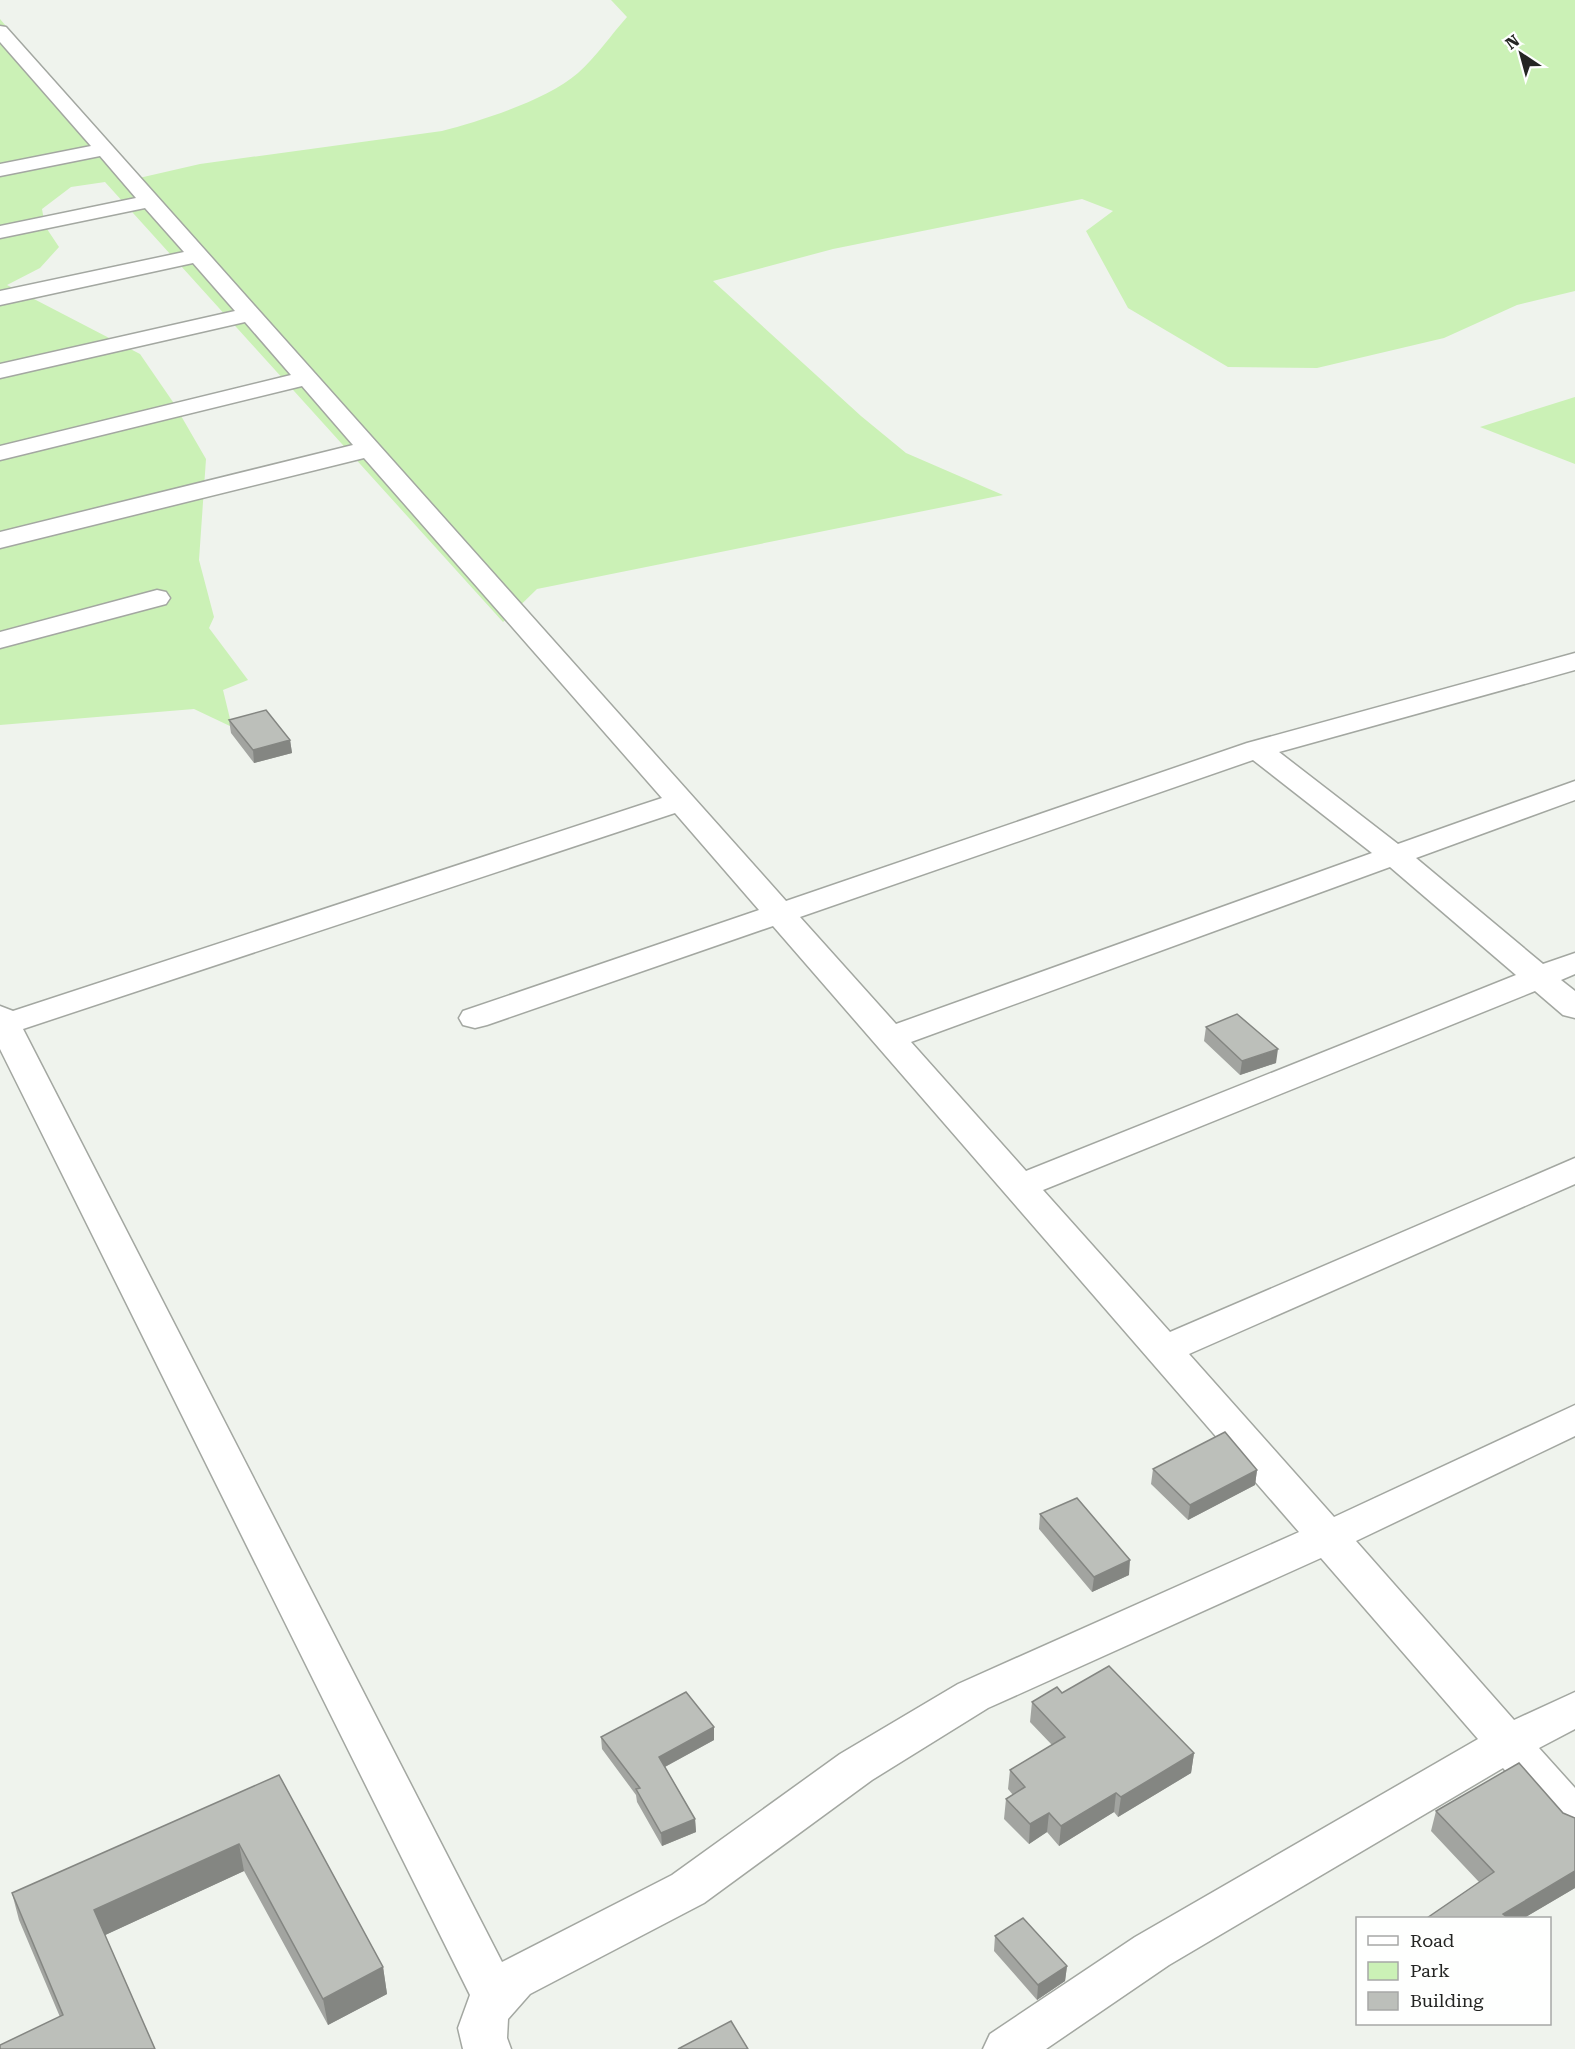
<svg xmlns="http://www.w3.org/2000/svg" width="1575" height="2049" font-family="'Roboto Serif',serif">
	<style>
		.green { fill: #cbf1b6 }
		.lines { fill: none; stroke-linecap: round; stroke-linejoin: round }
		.minor-casing { stroke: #a3a7a1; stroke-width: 3 }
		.minor { fill: #fff; fill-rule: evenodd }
		.wall { fill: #a2a4a0 }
		.shaded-wall { fill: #848682 }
		.building { fill: #bcbfba; stroke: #848682; stroke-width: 1.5 }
	</style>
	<rect width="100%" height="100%" fill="#eff3ed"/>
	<path class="green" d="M611,0H1575V291L1517,305L1444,338L1317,368L1228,367L1128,308L1086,231L1113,211L1082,199L833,249L713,281L861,416L906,453L1003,495L537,589L503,622L105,182L71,187L42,209L45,226L59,247L40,268L7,285L140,354L173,402L206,459L199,560L214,617L209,628L248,680L223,690L232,727L194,709L0,725V19L125,166L139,178L200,164L442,131C481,121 547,100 578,73C596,57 611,35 627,17Z
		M1575,397V464L1480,427Z"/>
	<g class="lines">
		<defs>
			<path id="minor" d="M0,26L6,27L786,901L1247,743L1575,653V670L1279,752L1398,844L1575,781V800L1416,858L1543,964L1575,953V974L1561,980L1575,991V1018L1563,1015L1535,991L1043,1190L1170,1332L1575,1158V1184L1189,1354L1334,1517L1575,1405V1436L1356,1541L1514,1720L1575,1692V1729L1539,1748L1575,1788V1838L1559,1832L1503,1768L1169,1965L1046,2049H983L990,2034L1135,1937L1478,1739L1321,1558L988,1708L872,1780L704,1903L530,1994L508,2019L507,2038L511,2049H463L458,2028L470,1995L0,1049V1006L13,1011L662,798L364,458L0,548V532L353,445L302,386L0,460V446L291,375L245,322L0,378V364L235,311L193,263L0,305V291L184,252L145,208L0,238V226L136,198L100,156L0,176V164L91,146L0,42ZM1253,760L1372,853L896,1024L800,917ZM675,813L759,910L463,1011L459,1018L463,1025L475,1028L487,1025L773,926L1299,1532L958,1684L840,1754L672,1875L502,1962L23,1029ZM1390,867L1516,975L1026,1171L911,1042Z
				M157,590L166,592L170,598L166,604L0,648V632Z"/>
		</defs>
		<use href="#minor" class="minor-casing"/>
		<use href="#minor" class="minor"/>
	</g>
	<path class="wall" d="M229,720L290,740L292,753L254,763L231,733Z
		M1206,1027L1276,1063L1240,1075L1204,1041Z
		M1153,1469L1257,1470L1255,1485L1188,1520L1151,1484Z
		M1040,1514L1129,1575L1092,1592L1039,1529Z
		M1062,1693L1194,1753L1191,1773L1118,1817L1114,1812L1059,1846L1047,1832L1029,1844L1004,1819L1006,1799L1013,1795L1008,1789L1010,1770L1052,1745L1030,1722L1032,1702Z
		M601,1737L714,1740L665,1767L695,1819L696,1832L662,1846L637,1802L636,1795L602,1749Z
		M279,1775L383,1967L387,1994L328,2025L244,1871L105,1935L155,2049L60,2017L19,1920L12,1893Z
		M1436,1811L1563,1813L1575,1818V1888L1524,1918L1479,1882L1431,1831Z
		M995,1936L1067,1966L1065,1981L1037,2000L994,1951Z"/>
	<path class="shaded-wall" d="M290,740L292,753L254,763L253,750Z
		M1278,1049L1276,1063L1240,1075L1242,1061Z
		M1257,1470L1255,1485L1188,1520L1190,1505Z
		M1130,1560L1129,1575L1092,1592L1094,1577Z
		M714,1727V1740L659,1770V1757Z
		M1194,1753L1191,1773L1118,1817L1121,1797Z
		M1116,1793L1114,1812L1059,1846L1061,1826Z
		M1049,1813L1047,1832L1029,1844L1030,1824Z
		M695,1819L696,1832L662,1846L661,1833Z
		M239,1844L244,1871L101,1937L94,1910Z
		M1575,1871V1888L1524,1918H1502L1503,1914Z
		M1067,1966L1065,1981L1037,2000L1038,1985Z
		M383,1967L387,1994L328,2025L323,1999Z"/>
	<path class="building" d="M266,710L290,740L253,750L229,720Z
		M1237,1014L1278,1049L1242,1061L1206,1027Z
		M1225,1432L1257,1470L1190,1505L1153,1469Z
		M1077,1498L1130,1560L1094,1577L1040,1514Z
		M1109,1666L1194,1753L1121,1797L1116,1793L1061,1826L1049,1813L1030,1824L1006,1799L1025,1787L1010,1770L1065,1737L1032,1702L1057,1687L1062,1693Z
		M686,1692L714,1727L659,1757L695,1819L661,1833L636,1789L640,1788L601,1737Z
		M1519,1763L1563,1813L1575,1818V1871L1503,1914L1508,1918H1427L1494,1872L1436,1811Z
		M279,1775L383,1967L323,1999L239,1844L94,1910L155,2049H0V2045L63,2015L12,1893Z
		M1023,1918L1067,1966L1038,1985L995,1936Z
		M731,2021L748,2049H678Z"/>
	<rect x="1356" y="1917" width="195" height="108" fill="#fefffe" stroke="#a7a8a6" stroke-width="1.5"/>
	<rect x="1368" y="1936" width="30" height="9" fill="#ffffff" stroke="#a7a8a6" stroke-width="1.5"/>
	<text x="1410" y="1947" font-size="18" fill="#242523">Road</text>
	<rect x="1368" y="1962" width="30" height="18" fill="#cbf1b6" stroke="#a7a8a6" stroke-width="1.5"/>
	<text x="1410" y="1977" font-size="18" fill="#242523">Park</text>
	<rect x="1368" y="1992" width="30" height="18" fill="#bcbfba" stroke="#a7a8a6" stroke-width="1.5"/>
	<text x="1410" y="2007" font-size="18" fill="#242523">Building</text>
	<g transform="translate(1521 54) rotate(324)" stroke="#fefffe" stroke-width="4.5" paint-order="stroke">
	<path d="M0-4.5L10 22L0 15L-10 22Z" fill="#242523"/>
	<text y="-9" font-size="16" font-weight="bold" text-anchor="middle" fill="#242523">N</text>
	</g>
</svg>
